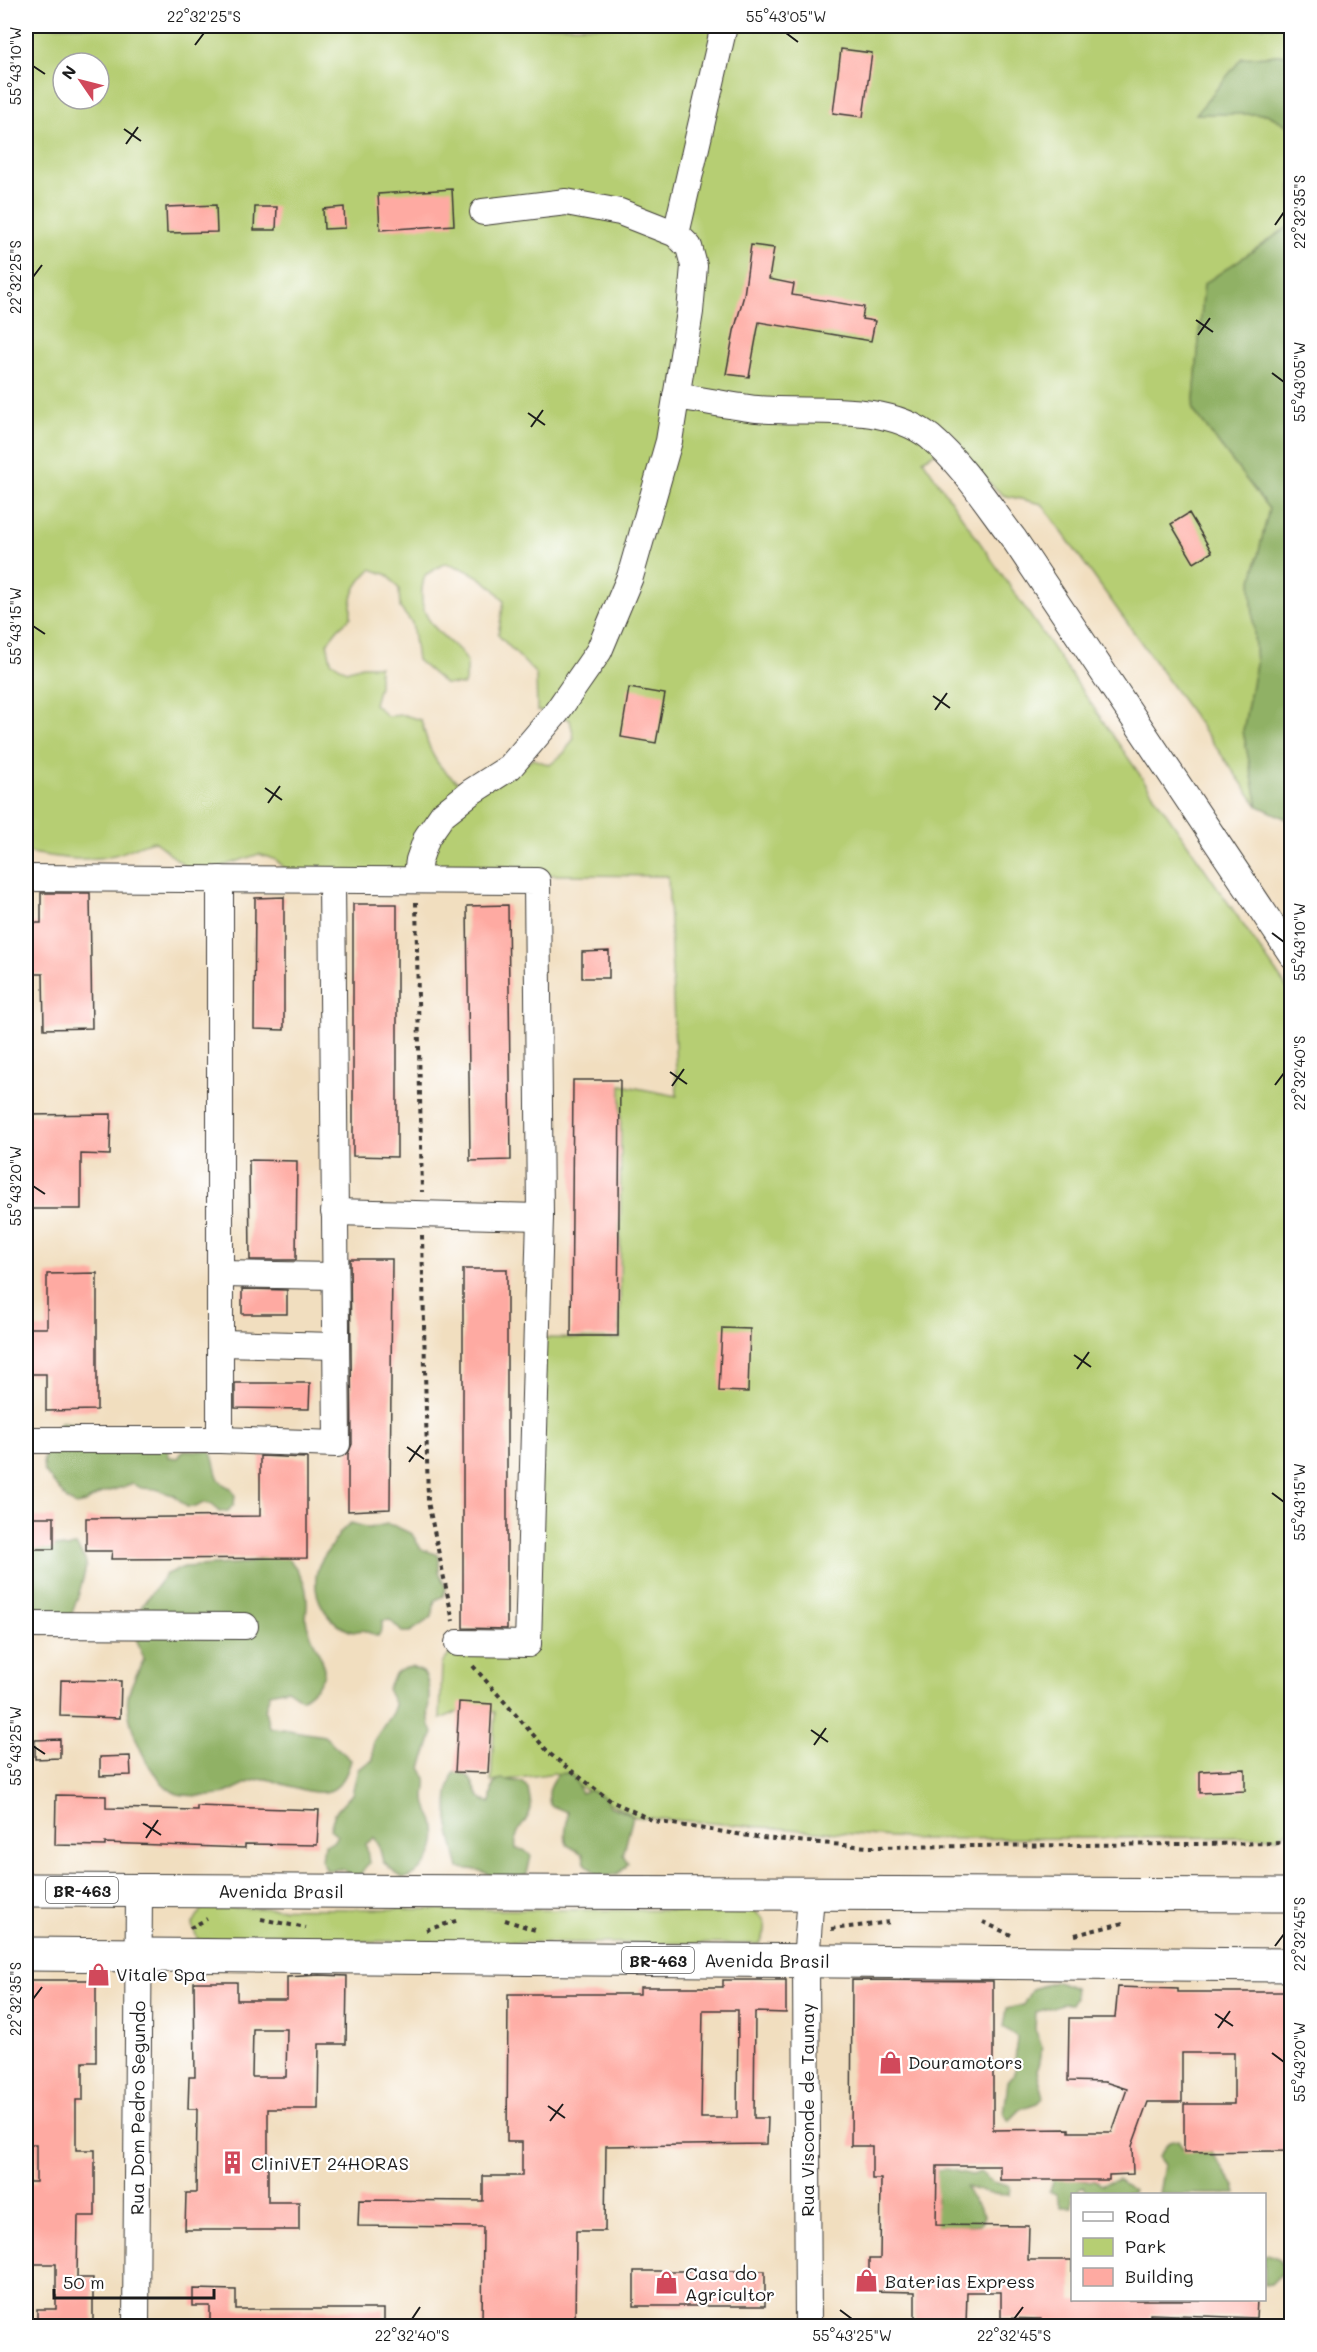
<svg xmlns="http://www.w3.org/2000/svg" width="1317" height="2352" font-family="Mali,sans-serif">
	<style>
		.green { fill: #b6ce73; stroke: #697548; stroke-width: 1.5; fill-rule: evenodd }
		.forest { fill: #90b165; stroke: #566640; stroke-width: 1.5 }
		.building { fill: #feaaa2; fill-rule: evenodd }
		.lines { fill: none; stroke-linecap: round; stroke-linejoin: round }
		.minor-casing { stroke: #3c3934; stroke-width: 28 }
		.major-casing { stroke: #3c3934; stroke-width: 35 }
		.path { stroke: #3c3934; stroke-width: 4; stroke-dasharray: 4.5 4.5; stroke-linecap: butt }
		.minor { stroke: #fff; stroke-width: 26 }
		.major { stroke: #fff; stroke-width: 33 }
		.ticks { fill: none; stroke: #1c1c1c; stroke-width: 2 }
		.labels { text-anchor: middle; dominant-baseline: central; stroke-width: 4.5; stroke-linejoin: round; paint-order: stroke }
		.shield { fill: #fff; stroke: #606060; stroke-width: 1.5 }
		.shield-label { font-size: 16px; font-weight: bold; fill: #1c1c1c }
		.street-label { font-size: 18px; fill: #1c1c1c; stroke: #fff }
		.poi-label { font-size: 18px; fill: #1c1c1c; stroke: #fff; text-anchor: start }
		.neatline { fill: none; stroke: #1c1c1c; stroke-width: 2 }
		.ticks-label { font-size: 15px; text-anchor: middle; fill: #1c1c1c }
	</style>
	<rect width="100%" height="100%" fill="#fff"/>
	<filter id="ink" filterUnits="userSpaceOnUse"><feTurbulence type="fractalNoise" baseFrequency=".0167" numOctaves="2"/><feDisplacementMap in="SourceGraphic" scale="12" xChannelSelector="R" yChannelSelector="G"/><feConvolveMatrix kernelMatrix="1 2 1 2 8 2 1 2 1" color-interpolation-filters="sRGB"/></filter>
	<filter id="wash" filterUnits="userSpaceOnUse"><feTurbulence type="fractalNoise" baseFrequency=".008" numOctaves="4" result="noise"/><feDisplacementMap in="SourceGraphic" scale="24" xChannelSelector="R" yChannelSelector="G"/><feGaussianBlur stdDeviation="1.35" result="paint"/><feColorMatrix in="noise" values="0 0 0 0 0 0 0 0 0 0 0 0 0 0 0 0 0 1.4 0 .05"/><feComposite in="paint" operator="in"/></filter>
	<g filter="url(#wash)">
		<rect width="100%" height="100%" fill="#f1debf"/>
		<path class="green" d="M26,26H1291V54L1242,58L1197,114H1267L1291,127V225L1204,284L1193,410L1269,509L1251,585L1256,664L1243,731L1258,806L1042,504L1003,495L946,446L923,460L1291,994V1830L1277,1837L917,1839L635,1817L555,1773L491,1782L495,1712L462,1710L440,1719L442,1664L458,1643L533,1648V1338L620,1339L621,1085L677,1096L668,876L289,872L276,860L259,854L196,875L154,841C140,844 127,852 114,855C83,863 56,857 26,852ZM63,63H99V99H63ZM445,563C469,569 490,581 504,601L498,635L536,674L537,711L556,713L570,720L574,738L564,753L550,765L533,759L471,792C435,766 433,762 421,720L404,715L387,716L374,704L379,686V666H362L346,671L331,661L327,643L338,629L351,617C350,595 355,584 371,569L388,575L399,589L400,608L412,623L417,660L445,684L464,685C465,680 468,672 467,666C466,654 457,648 448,641C425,620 416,605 425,575Z
			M202,1908L754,1911C768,1920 768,1931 759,1944L198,1940L192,1925Z"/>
		<path class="forest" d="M1291,54V127L1267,114H1196L1242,58Z
			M1291,225V821L1258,806L1243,731L1256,664L1251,585L1269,509L1193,410L1204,284Z
			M61,1422L89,1425L168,1448L169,1457L178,1458L184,1450L210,1451C218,1465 212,1482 231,1488L235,1496L234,1504L228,1511L219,1512L212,1504L203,1503L196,1507H187L174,1495C167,1494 165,1492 159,1490C149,1486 145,1492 133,1484L99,1494L85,1503L76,1505L68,1501L44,1471L43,1462L48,1436Z
			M351,1523L369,1528L387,1524L395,1526L412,1534L421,1549L439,1555V1572L446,1588L443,1596L435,1600L432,1617L410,1632H402L390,1620L382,1621V1629L378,1636L362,1630L353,1632C328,1624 309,1596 318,1568C320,1561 326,1554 330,1548C337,1538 341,1529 351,1523Z
			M26,1541L68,1548L76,1545C79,1551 85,1558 86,1563C87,1569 74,1610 71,1615L26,1631Z
			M265,1556H286C300,1571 308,1584 307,1606C307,1611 305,1619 307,1624C316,1658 343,1671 302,1699L287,1689L270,1693L265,1710L269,1727L324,1736L351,1760C339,1805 315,1793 279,1783C274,1781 267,1778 262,1779C243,1781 229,1796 210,1796C201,1796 187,1796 178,1794C152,1786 124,1722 128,1697C130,1684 139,1670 144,1659L137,1641L134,1621L143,1604L166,1574L184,1567L247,1563Z
			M411,1667L423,1672C436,1692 422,1713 433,1733L421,1768C432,1784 422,1790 426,1805C428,1811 432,1816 434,1822C440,1849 428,1870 403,1879L383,1862L379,1845L374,1838L366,1844L369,1863L358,1878L350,1876L343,1869L325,1870L322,1861L324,1844L333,1842L337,1835L330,1829L335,1813L352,1794L358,1769L373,1760V1742L392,1713L395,1705L387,1689C393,1676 397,1669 411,1667Z
			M454,1772C480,1772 468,1796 490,1803L493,1785L500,1779L522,1782L528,1788C529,1794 531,1802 531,1808C528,1825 513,1827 516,1849L524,1850L531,1856L527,1874L511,1883L478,1870L459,1868C451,1838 440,1802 454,1772Z
			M567,1773L574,1777L581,1793L589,1790L605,1798L609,1806L633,1816L623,1855L628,1863C620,1876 613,1876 598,1876L585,1863L583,1854L567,1845C562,1832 569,1825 567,1812L550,1805C547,1791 550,1785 558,1774Z
			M1058,1981L1074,1988L1075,1997L1071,2004H1062L1036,2012L1035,2030L1042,2046L1037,2071L1044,2097L1038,2103L1022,2108L1009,2121L1004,2114L1008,2081L1014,2074L1017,2037L1003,2027L1006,2009L1023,2005L1032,1989Z
			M1178,2140L1183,2148L1209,2149L1235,2186L1237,2194H1159L1164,2165L1158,2157L1169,2142Z
			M946,2169L972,2175L980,2172L992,2182L1010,2186L1009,2195L991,2194L966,2187C968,2199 980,2204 984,2216L980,2224L941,2229L933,2224L937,2198L930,2193L932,2177L937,2170Z
			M1070,2178L1091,2182L1095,2180L1102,2184L1118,2180L1133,2191L1131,2194H1087L1083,2187L1079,2189L1078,2194H1072V2207H1061L1056,2194L1049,2191L1053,2179Z
			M1264,2254C1277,2255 1283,2260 1283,2272L1271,2284L1265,2285Z"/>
		<g id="blocks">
			<path class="building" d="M841,49L872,53L863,117L833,113Z
				M452,189L454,225L380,230L378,194Z
				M216,205L217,232L167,233L166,207Z
				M255,207H277L276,230H254Z
				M344,207L345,228L324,229L323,209Z
				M751,245L774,248L769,279L794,284L792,295L864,307L862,319L875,321L871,341L759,322L749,377L726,374L734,331L744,295Z
				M1189,513L1212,552L1194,563L1171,524Z
				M629,688L665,694L656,743L621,737Z
				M41,893H90L92,1028L44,1029L43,974H26V923H41Z
				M284,897V1030L254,1029L255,898Z
				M353,904H397V1157L353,1156Z
				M508,905L511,1160L470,1161L467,906Z
				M609,951V978H582V952Z
				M573,1080H620L618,1336H571Z
				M111,1114L110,1155L81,1154V1209H26V1115Z
				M249,1160L297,1161L296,1260H250Z
				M350,1259H392L390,1509L348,1511V1454L352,1444Z
				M463,1269H507V1629L463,1628Z
				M97,1273V1410L46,1411V1374H26V1328H47V1274Z
				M242,1289L287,1290V1314H242Z
				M722,1328L750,1329L748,1392L719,1391Z
				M235,1383H310L309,1409L235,1408Z
				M260,1456L307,1458V1558L111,1559L112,1551H86V1518L260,1516Z
				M26,1517H54V1549H26Z
				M61,1680L121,1681L120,1718L60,1716Z
				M459,1702L492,1704L488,1773L455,1772Z
				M60,1739V1758L35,1759V1740Z
				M130,1756L131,1775L100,1776V1757Z
				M1245,1769V1791L1200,1793V1771Z
				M56,1795L106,1796V1808L197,1810V1806L319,1810L317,1845L245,1844V1848L105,1843V1846L55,1845Z
				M319,1975L347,1976L346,2044H319L318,2109H268V2202H299V2230H185L186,2193H196L197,2109H188L189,2077H195L194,1982H237V2000H287V1977ZM253,2029H287L286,2077H252Z
				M26,1980H96V2062H83V2100H76V2150H95V2216H78L77,2278H93V2326H37V2309H56V2264H26V2182H36V2144H26Z
				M723,1980H786V2013L755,2012L754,2118H768L767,2144L606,2146L605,2231H576L575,2326H482L483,2227L358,2226L359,2200L483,2201V2176H522V2142H507L508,1994H640V1987H723ZM703,2010H738L737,2118H701Z
				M852,1980L993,1981V2130L1069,2129V2132H1112L1127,2089L1105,2082L1068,2081L1069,2018H1115L1118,1987L1178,1989V1992H1292V2151L1184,2152V2104H1234V2053H1182V2102H1148L1132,2146L1133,2174L1109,2175V2180H1000V2166H937L936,2225L1029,2226L1028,2260H1072V2300H1257L1256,2318L1150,2314V2326H1042L1041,2319L1001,2318V2292H967L966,2326H915V2292L869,2291V2259H880L881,2179H872V2146H851Z
				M634,2271H765V2306H634Z
				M193,2289L236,2290V2309H384V2326H210V2306H193Z"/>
		</g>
	</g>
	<g filter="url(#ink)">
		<use href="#blocks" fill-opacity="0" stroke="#3c3934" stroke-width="1.5"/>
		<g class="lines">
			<defs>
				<g id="minor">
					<path d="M676,234L724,26"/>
					<path d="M676,396C703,400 730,406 757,409C811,414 884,401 930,437C963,465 988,505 1014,539L1292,955"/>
					<path d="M26,878L537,881L540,1217L528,1644L458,1643"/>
					<path d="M416,880L419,860L427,837L443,814L471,792L510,767L556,713L599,651L630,577L669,441L690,312L694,266L689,247L676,234L620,212L566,202L483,212"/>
					<path d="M334,1212L540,1217"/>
					<path d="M220,1274L335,1276"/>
					<path d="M220,1343L336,1346"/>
					<path d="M26,1440H220L337,1444L332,880"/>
					<path d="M220,1440V879"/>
					<path d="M26,1625L245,1626"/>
					<path id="s1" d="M136,2326L139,1891"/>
					<path d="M808,2326L806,1962L811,1894"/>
				</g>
				<g id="major">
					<path id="s2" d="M26,1890L1292,1895"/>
					<path id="s3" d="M26,1954L1292,1965"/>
				</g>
			</defs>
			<use href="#minor" class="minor-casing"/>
			<use href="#major" class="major-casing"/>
			<path class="path" d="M416,902L422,1192
				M422,1235L428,1502L453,1621
				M473,1666L550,1754L611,1801L654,1821L762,1838L867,1847L1292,1843
				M261,1919L306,1928
				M505,1920L538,1931
				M983,1922L1011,1935
				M190,1928L207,1919
				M831,1929L892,1922
				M426,1930L459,1920
				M1075,1935L1123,1923"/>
			<use href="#minor" class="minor"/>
			<use href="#major" class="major"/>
		</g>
	</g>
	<path class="ticks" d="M786,33L798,42M195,45L204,33M33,66L45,74M124,129L141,141M126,144L138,127M1275,225L1284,212M33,277L42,265M1196,320L1213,332M1198,335L1210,318M1272,373L1284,382M528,413L545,425M531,427L543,410M33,626L45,634M933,696L950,708M935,710L947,693M265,788L282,800M268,803L280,786M1272,933L1284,942M670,1072L687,1084M1275,1085L1284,1073M672,1086L684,1069M33,1186L45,1194M1074,1355L1091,1367M1077,1369L1089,1352M407,1447L424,1459M409,1462L421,1445M1272,1493L1284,1502M811,1730L828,1742M814,1745L826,1728M33,1746L45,1754M143,1823L161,1835M146,1838L158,1820M1275,1946L1284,1934M33,1999L42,1987M1215,2014L1233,2026M1218,2028L1230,2011M1272,2053L1284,2062M548,2106L565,2118M550,2121L563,2104M840,2310L852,2319M412,2319L420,2307M1014,2319L1023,2307"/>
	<defs>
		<symbol id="shop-bare" viewBox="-9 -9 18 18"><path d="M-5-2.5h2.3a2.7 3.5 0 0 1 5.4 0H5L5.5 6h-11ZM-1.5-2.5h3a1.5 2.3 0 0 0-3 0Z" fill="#d1495b" stroke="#fff" stroke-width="2.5" paint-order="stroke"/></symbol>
		<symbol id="building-bare" viewBox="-9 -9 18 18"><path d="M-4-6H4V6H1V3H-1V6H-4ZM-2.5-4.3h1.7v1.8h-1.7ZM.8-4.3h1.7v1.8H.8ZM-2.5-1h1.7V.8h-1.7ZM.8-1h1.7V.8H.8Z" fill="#d1495b" stroke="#fff" stroke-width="2.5" paint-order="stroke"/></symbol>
	</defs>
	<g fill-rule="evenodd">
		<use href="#shop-bare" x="82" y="1958" width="33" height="33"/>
		<use href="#shop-bare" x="874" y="2046" width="33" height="33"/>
		<use href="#building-bare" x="216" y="2146" width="33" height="33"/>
		<use href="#shop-bare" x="850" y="2264" width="33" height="33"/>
		<use href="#shop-bare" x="650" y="2266" width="33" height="33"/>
	</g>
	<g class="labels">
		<g class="shield">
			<rect x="46" y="1877" width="72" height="26" rx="4.5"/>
			<rect x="622" y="1947" width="72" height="26" rx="4.5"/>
		</g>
		<g class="shield-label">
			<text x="82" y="1890">BR-463</text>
			<text x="658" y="1960">BR-463</text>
		</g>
		<g class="street-label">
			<text stroke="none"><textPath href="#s2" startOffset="255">Avenida Brasil</textPath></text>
			<text stroke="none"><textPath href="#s3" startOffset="741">Avenida Brasil</textPath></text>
			<text stroke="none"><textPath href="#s1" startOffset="218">Rua Dom Pedro Segundo</textPath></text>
			<text transform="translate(807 2110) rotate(-90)">Rua Visconde de Taunay</text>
		</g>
		<g class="poi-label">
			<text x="116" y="1974">Vitale Spa</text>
			<text x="908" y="2062">Douramotors</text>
			<text x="251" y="2163">CliniVET 24HORAS</text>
			<text x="685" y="2273">Casa do<tspan x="685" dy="21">Agricultor</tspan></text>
			<text x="885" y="2281">Baterias Express</text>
		</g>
	</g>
	<rect width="1317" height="2352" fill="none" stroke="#fff" stroke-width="66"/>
	<rect x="1071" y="2193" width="195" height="108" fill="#ffffff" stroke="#a4a4a4" stroke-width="1.5"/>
	<rect x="1083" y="2212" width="30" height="9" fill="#ffffff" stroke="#a4a4a4" stroke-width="1.5"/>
	<text x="1125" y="2223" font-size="18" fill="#1c1c1c">Road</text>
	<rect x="1083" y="2238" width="30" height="18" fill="#b6ce73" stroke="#a4a4a4" stroke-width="1.5"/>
	<text x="1125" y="2253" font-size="18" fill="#1c1c1c">Park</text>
	<rect x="1083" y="2268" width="30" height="18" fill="#feaaa2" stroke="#a4a4a4" stroke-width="1.5"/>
	<text x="1125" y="2283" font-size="18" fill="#1c1c1c">Building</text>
	<g transform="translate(81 81) rotate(305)"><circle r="28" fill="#ffffff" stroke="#a4a4a4" stroke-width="1.5"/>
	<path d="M0-4.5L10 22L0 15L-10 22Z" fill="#d1495b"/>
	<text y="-9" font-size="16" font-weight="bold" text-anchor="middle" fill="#1c1c1c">N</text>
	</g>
	<path d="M54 2289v9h160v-9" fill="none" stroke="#1c1c1c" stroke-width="3"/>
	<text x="63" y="2289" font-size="18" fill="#1c1c1c" stroke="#ffffff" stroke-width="4.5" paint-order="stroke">50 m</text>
	<rect x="33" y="33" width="1251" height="2286" class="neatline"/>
	<g class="ticks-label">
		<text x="204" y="22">22°32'25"S</text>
		<text x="786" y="22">55°43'05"W</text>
		<text transform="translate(16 66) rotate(-90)" y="5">55°43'10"W</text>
		<text transform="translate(1300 212) rotate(-90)" y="5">22°32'35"S</text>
		<text transform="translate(16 277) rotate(-90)" y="5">22°32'25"S</text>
		<text transform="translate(1300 382) rotate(-90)" y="5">55°43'05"W</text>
		<text transform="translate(16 626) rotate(-90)" y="5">55°43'15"W</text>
		<text transform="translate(1300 942) rotate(-90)" y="5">55°43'10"W</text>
		<text transform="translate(1300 1073) rotate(-90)" y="5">22°32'40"S</text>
		<text transform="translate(16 1186) rotate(-90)" y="5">55°43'20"W</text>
		<text transform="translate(1300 1502) rotate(-90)" y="5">55°43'15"W</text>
		<text transform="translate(16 1746) rotate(-90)" y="5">55°43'25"W</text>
		<text transform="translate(1300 1934) rotate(-90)" y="5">22°32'45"S</text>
		<text transform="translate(16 1999) rotate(-90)" y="5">22°32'35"S</text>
		<text transform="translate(1300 2062) rotate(-90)" y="5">55°43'20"W</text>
		<text x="412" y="2341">22°32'40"S</text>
		<text x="852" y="2341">55°43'25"W</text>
		<text x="1014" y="2341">22°32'45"S</text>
	</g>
</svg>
